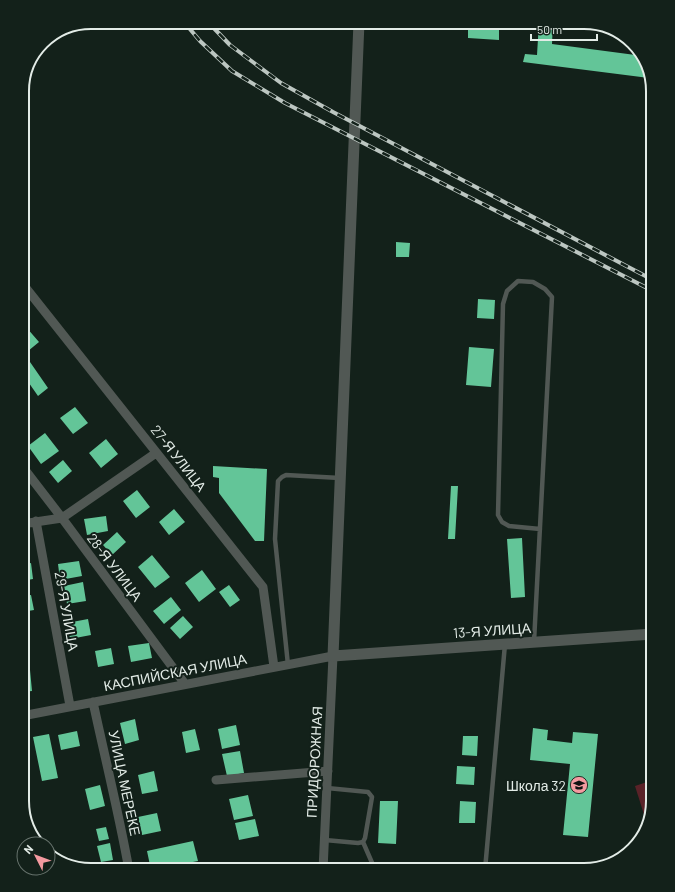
<svg xmlns="http://www.w3.org/2000/svg" width="675" height="892" font-family="Barlow,sans-serif">
	<style>
		.green { fill: #5a2228 }
		.building { fill: #63c598 }
		.lines { fill: none; stroke-linecap: round; stroke-linejoin: round }
		.service { stroke: #515854; stroke-width: 4.5 }
		.minor { stroke: #515854; stroke-width: 9 }
		.tertiary { stroke: #515854; stroke-width: 11 }
		.rail-casing { stroke: #bcc6c1; stroke-width: 4 }
		.rail { stroke: #13211a; stroke-width: 2.5; stroke-dasharray: 8; stroke-linecap: butt }
		.labels { text-anchor: middle; dominant-baseline: central; stroke-width: 4; stroke-linejoin: round; paint-order: stroke }
		.street-label { font-size: 14px; fill: #e3ece7; stroke: #13211a }
		.poi-label { font-size: 14px; fill: #e3ece7; stroke: #13211a; text-anchor: end }
		.rim { fill: none; stroke: #e3ece7; stroke-width: 2 }
	</style>
	<rect width="100%" height="100%" fill="#13211a"/>
	<path class="green" d="M653,780V802L647,824L635,786Z"/>
	<path class="building" d="M468,22H499V40L468,38Z
		M539,22H553L552,44L643,56L649,78L523,62L525,54L537,55Z
		M396,242L410,243L409,257H396Z
		M478,299L495,300L494,319L477,318Z
		M26,327L39,342L22,356V331Z
		M469,347L494,349L491,387L466,385Z
		M30,362L48,388L38,396L22,373V368Z
		M22,406L28,414L22,418Z
		M75,407L88,423L73,434L60,418Z
		M45,433L59,451L41,464L28,446Z
		M106,439L118,454L101,468L89,453Z
		M63,460L72,471L58,483L49,472Z
		M213,466L267,469L264,541H255L219,493V478L213,477Z
		M451,486H458L455,539H448Z
		M137,490L150,507L136,518L123,501Z
		M174,509L185,522L169,535L159,522Z
		M106,516L108,531L87,535L84,519Z
		M117,532L126,542L112,555L103,545Z
		M522,538L525,597L511,598L507,539Z
		M152,555L170,577L155,588L138,567Z
		M79,561L82,576L60,580L58,564Z
		M31,563L33,579L22,581V565Z
		M202,570L216,589L199,602L185,583Z
		M83,582L86,601L67,604L64,586Z
		M229,585L240,600L230,607L219,592Z
		M31,595L34,610L22,612V596Z
		M171,597L181,610L164,624L153,611Z
		M183,616L193,627L180,639L170,628Z
		M88,619L91,635L70,639L67,623Z
		M149,643L152,658L131,662L128,646Z
		M111,648L114,664L98,667L95,651Z
		M22,670H30L32,691L22,692Z
		M135,719L139,740L125,744L120,723Z
		M236,725L240,745L222,749L218,729Z
		M533,728L548,730L547,740L572,743L573,732L598,734L588,837L563,835L570,764L530,760Z
		M195,729L200,750L186,753L182,732Z
		M77,731L80,746L61,750L58,735Z
		M49,734L58,778L42,781L33,737Z
		M463,736H478L477,756L462,755Z
		M240,751L244,773L227,776L222,754Z
		M457,766L475,767L474,785L456,784Z
		M154,771L158,791L142,794L138,775Z
		M100,785L105,806L90,810L85,789Z
		M248,795L253,816L234,820L229,799Z
		M380,801H398L396,844L378,843Z
		M460,801L476,802L475,823H459Z
		M157,813L161,831L142,835L138,817Z
		M255,819L259,836L239,840L235,823Z
		M106,827L109,839L99,841L96,829Z
		M193,841L198,861L151,870L147,851Z
		M110,843L113,860L101,862L97,846Z
		M261,865L262,870H244V869Z"/>
	<g class="lines">
		<path class="service" d="M411,22L448,26
			M534,642L552,297L545,289L533,282L518,281L507,291L503,304L498,515L502,522L509,526L540,529
			M288,665L275,539L278,481L282,477L286,475L340,478
			M325,840L358,843L363,842L365,838L372,797L368,792L327,788
			M363,842L373,865L376,870
			M485,870L505,644"/>
		<path class="minor" d="M22,283L263,587L274,667
			M22,466L62,518L185,684
			M36,521L70,706
			M22,524L62,518L156,453
			M93,702C105,758 119,814 129,870
			M22,716L333,656L323,870
			M216,780L328,771"/>
		<path class="tertiary" d="M359,22L333,656L653,634"/>
		<defs>
			<path id="rail" d="M184,22L200,41L232,71L285,103L653,291
				M208,22L230,45L281,83L333,112L653,280"/>
		</defs>
		<use href="#rail" class="rail-casing"/>
		<use href="#rail" class="rail"/>
	</g>
	<defs>
		<symbol id="school-disc" viewBox="-11 -11 22 22"><circle r="9.5" fill="#f49aa0" stroke="#13211a"/><path d="M0-5L7-2L0 1L-7-2ZM-4 1L0 2.5L4 1V4Q0 6-4 4Z" fill="#111"/></symbol>
	</defs>
	<g fill-rule="evenodd">
		<use href="#school-disc" x="569" y="775" width="20" height="20"/>
	</g>
	<g class="labels">
		<g class="street-label">
			<text transform="translate(179 458) rotate(52)">27-Я УЛИЦА</text>
			<text transform="translate(115 567) rotate(53)">28-Я УЛИЦА</text>
			<text transform="translate(67 611) rotate(80)">29-Я УЛИЦА</text>
			<text transform="translate(492 630) rotate(-4)">13-Я УЛИЦА</text>
			<text transform="translate(175 672) rotate(-11)">КАСПИЙСКАЯ УЛИЦА</text>
			<text transform="translate(314 762) rotate(-87)">ПРИДОРОЖНАЯ</text>
			<text transform="translate(125 783) rotate(78)">УЛИЦА МЕРЕКЕ</text>
		</g>
		<g class="poi-label">
			<text x="566" y="785">Школа 32</text>
		</g>
	</g>
	<path d="M0 0H675V892H0ZM91 29H584A62 62 0 0 1 646 91V801A62 62 0 0 1 584 863H91A62 62 0 0 1 29 801V91A62 62 0 0 1 91 29Z" fill="#13211a" fill-rule="evenodd"/>
	<path class="rim" d="M91 29H584A62 62 0 0 1 646 91V801A62 62 0 0 1 584 863H91A62 62 0 0 1 29 801V91A62 62 0 0 1 91 29Z"/>
	<g transform="translate(36 856) rotate(312)"><circle r="19" fill="#13211a" stroke="#66726c"/>
	<path d="M0-3L7 15L0 10L-7 15Z" fill="#f49aa0"/>
	<text y="-6" font-size="11" font-weight="bold" text-anchor="middle" fill="#e3ece7">N</text>
	</g>
	<path d="M531 34v6h66v-6" fill="none" stroke="#e3ece7" stroke-width="2"/>
	<text x="537" y="34" font-size="12" fill="#e3ece7" stroke="#13211a" stroke-width="3" paint-order="stroke">50 m</text>
</svg>
